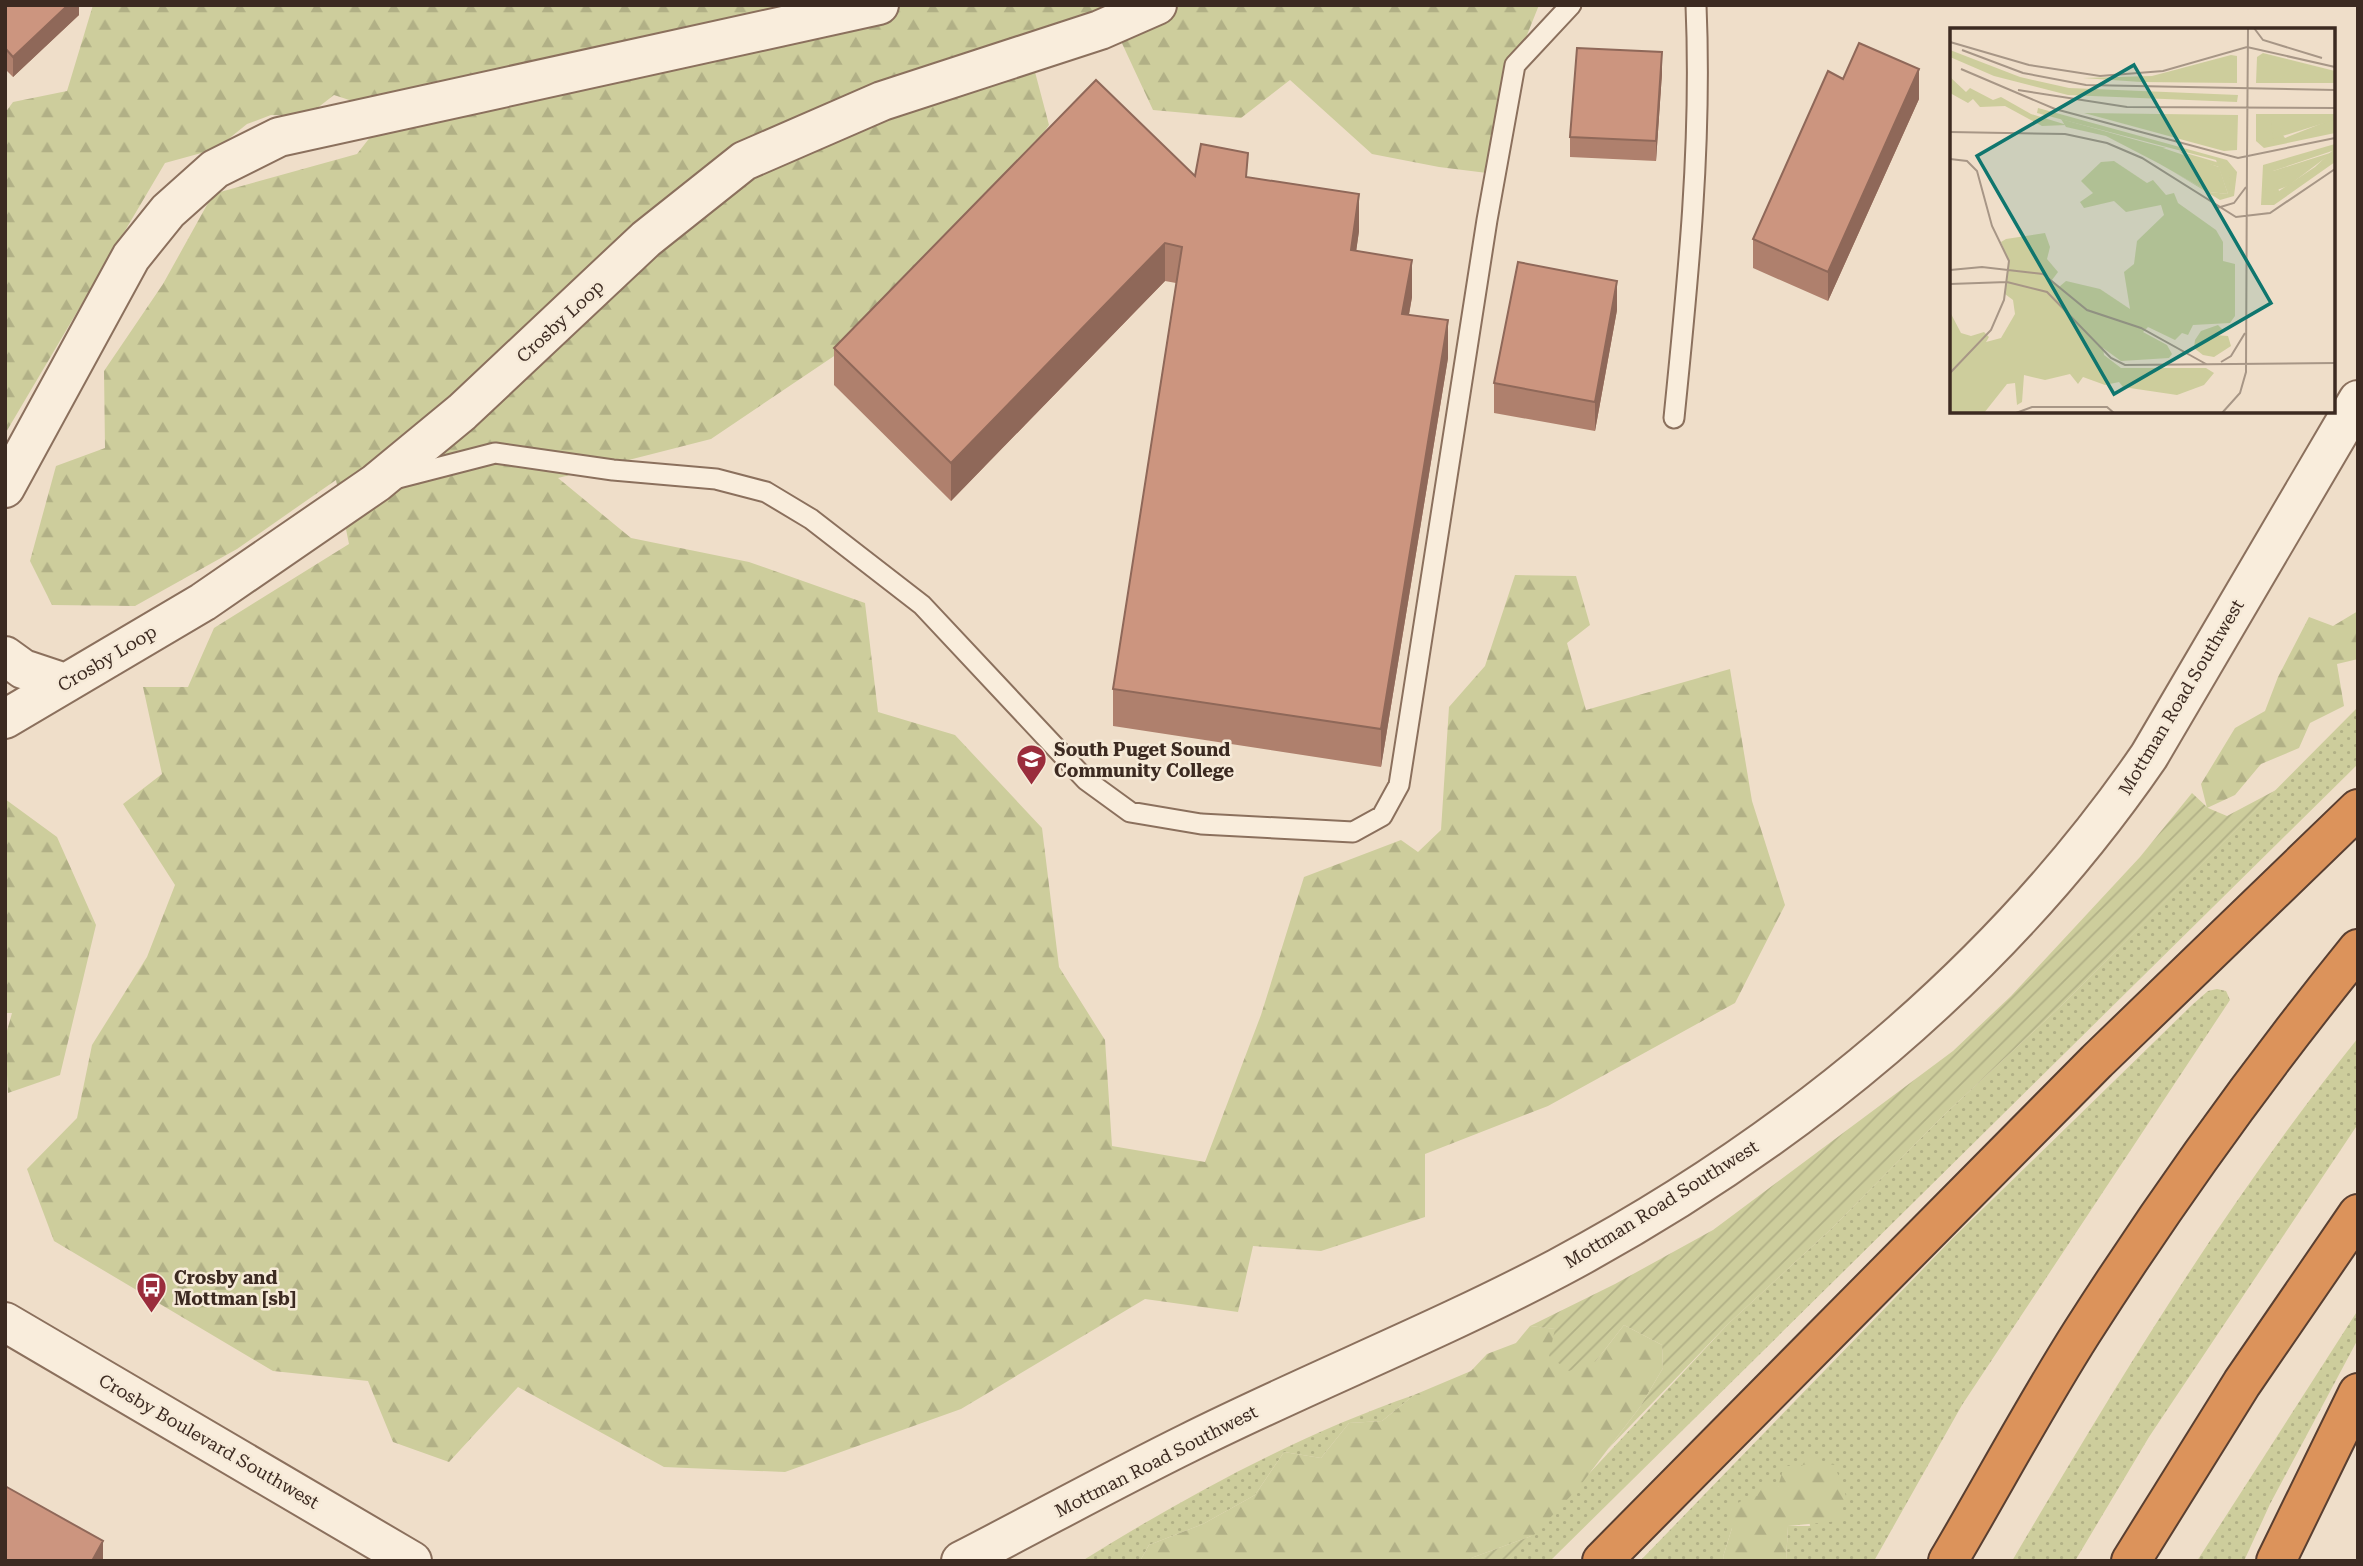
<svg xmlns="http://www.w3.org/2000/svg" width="2363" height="1566" font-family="'Roboto Serif',serif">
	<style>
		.grass { fill: url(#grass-dots) }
		.forest { fill: url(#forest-firs) }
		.garden { fill: url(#garden-furrows) }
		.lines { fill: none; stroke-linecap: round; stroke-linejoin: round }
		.service-casing { stroke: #8b705d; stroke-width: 23 }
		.minor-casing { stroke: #8b705d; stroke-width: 42 }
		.tertiary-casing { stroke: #8b705d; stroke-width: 42 }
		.motorway-casing { stroke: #593f31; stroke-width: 42 }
		.service { stroke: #f9eddc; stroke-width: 19 }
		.minor { stroke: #f9eddc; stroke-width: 38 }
		.tertiary { stroke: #f9eddc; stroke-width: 38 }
		.motorway { stroke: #dc935b; stroke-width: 38 }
		.wall { fill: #af806d }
		.shaded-wall { fill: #8f6859 }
		.building { fill: #cc957f; stroke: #8f6859; stroke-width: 2 }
		.labels { text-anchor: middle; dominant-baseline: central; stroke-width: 5; stroke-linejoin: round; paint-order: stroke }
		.street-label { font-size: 18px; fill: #3c2a21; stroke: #f6ead8 }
		.poi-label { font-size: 18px; font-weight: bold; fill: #3c2a21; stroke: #f6ead8; text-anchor: start }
		.inset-road { fill: none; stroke: #a79686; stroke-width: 2 }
		.view { fill: #0f766e; fill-opacity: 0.15; stroke: #0f766e; stroke-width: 3.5 }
		.inset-edge { fill: none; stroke: #3c2a21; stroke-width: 3.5 }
	</style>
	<defs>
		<pattern id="grass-dots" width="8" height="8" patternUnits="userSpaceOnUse" patternTransform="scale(1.75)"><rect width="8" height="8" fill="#cdcd9c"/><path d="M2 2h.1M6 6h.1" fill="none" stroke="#b1b086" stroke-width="1.8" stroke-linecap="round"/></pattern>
		<pattern id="forest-firs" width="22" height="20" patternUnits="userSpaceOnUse" patternTransform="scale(1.75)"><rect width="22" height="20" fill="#cdcd9c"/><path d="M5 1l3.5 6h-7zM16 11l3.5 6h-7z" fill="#b1b086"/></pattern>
		<pattern id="garden-furrows" width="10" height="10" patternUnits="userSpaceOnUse" patternTransform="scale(1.75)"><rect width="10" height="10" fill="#cdcd9c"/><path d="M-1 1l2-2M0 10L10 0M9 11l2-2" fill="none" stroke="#b1b086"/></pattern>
	</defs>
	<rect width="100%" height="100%" fill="#efdec9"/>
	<path class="grass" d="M2358,707V764L1550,1561H1508L1728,1324L1830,1230L1946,1113L2063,1004Z
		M2217,989L2226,991L2230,1000L1962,1405L1874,1561H1786L1788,1526H1810L1802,1466L1778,1487L1757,1496L1732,1528L1723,1557L1725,1561H1640L1954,1237L2192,1005L2208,991Z
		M2358,1038V1124L2149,1437L2075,1561H2012C2118,1381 2227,1201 2358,1038Z
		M2358,1310V1339L2270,1504L2244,1561H2197Z
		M1414,1395L1382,1421L1349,1423L1321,1458L1284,1452L1255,1495L1203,1524L1149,1545L1140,1561H1082C1188,1495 1296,1436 1414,1395Z"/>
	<path class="forest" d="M93,5H1539L1515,65L1495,174L1439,167L1372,154L1290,80L1241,118L1153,110L1113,24L1030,53L1049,125L1005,188L846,348L711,439L558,478L631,538L749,562L865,603L878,712L955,735L1042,828L1059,967L1105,1040L1112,1146L1205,1162L1261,1015L1304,877L1401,840L1418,852L1441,830L1449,707L1485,666L1515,575L1576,576L1590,625L1567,643L1586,710L1730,669L1752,801L1785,905L1735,1003L1548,1106L1425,1154V1217L1321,1251L1253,1246L1238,1312L1145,1299L961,1409L785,1472L664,1467L518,1387L449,1462L393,1442L368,1381L273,1371L54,1241L27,1169L77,1118L92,1045L147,957L175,885L123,804L162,774L143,687H188L214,628L349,544L336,480L237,549L135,606L52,605L30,561L56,466L105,448L104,371L163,284L213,194L357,154L389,113L334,95L307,116L271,115L247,124L216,149L165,163L5,434V113L13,102L67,91Z
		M2358,611V659L2337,664L2344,706L2310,723L2299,748L2261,764L2235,795L2207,808L2201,784L2235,728L2265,711L2278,677L2309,617L2333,626Z
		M5,799L57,837L96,925L60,1075L8,1093L5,1038L12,1013H5Z
		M1624,1325L1662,1345L1663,1368L1640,1407L1579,1487L1534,1535L1463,1561H1140L1149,1545L1203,1524L1255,1495L1284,1452L1321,1458L1349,1423L1382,1421L1414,1395L1471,1371L1487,1354L1516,1343L1530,1326L1556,1329L1596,1361Z
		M1807,1457L1834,1464L1846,1496L1839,1521L1788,1526L1786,1561H1725L1723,1557L1732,1528L1728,1525V1509L1748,1497L1757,1496L1764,1485L1778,1487L1784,1466H1802Z"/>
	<path class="garden" d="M2276,790L2063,1004L1946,1113L1830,1230L1728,1324L1608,1449L1640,1407L1663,1368L1662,1345L1624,1325L1596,1361L1569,1371L1549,1356L1555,1329L1530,1326L1615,1284L1713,1230L1953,1051L2011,996L2140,857L2192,793L2208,808L2227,816Z
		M1534,1535L1508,1561H1463Z"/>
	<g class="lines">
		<defs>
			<path id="service" d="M1674,418C1688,280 1702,144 1696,5
				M394,479L495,453L613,470L716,479L766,492L811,519L922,605L1086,780L1130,812L1201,824L1353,832L1382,816L1399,785L1487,220L1515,65L1571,5"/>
			<path id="minor" d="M5,488L131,257L168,211L215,169L279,137L879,5
				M5,656L23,669L65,683
				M5,719L203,602L376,483L462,412L646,239L744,161L882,101L1100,30L1157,5"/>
			<path id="tertiary" d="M5,1322L412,1561
				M961,1561C1037,1522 1111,1481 1188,1443C1310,1382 1437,1332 1558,1268C1789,1145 2000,973 2149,756L2358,400"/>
			<path id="motorway" d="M1602,1561L2097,1061L2358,809
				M1948,1561C1993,1485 2035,1406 2082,1332C2167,1199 2259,1071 2358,949
				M2131,1561L2242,1383L2358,1214
				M2276,1561L2358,1393"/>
		</defs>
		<use href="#service" class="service-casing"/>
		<use href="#minor" class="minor-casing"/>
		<use href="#tertiary" class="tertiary-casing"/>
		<use href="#motorway" class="motorway-casing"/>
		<use href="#service" class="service"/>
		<use href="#minor" class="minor"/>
		<use href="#tertiary" class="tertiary"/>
		<use href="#motorway" class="motorway"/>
	</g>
	<path class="wall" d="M5,5H79V15L13,77L5,69Z
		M1662,73L1656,161L1570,157V137Z
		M1843,79L1919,99L1828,301L1753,268V239Z
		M1195,176L1248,178L1359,231L1356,251L1412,297L1409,315L1448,358L1381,767L1113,726V689L1176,283L1165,281L951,501L834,385V348Z
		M1617,310L1595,431L1494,413V383Z"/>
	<path class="shaded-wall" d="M68,5H79V15L13,77V57Z
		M1662,52V73L1656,161V141Z
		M1919,69V99L1828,301V272Z
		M1359,194V231L1351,288V250Z
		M1165,243V281L951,501V463Z
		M1412,260V297L1402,352V314Z
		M1617,281V310L1595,431V402Z
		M1448,320V358L1381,767V729Z
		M103,1541V1561H92Z"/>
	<path class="building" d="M5,5H68L13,57L5,48Z
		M1859,43L1919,69L1828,272L1753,239L1828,71L1843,79Z
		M1577,48L1662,52L1656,141L1570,137Z
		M1096,80L1195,176L1201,144L1248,153L1246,177L1359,194L1351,250L1412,260L1402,314L1448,320L1381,729L1113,689L1182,247L1165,243L951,463L834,348Z
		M1518,262L1617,281L1595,402L1494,383Z
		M5,1486L103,1541L92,1561H5Z"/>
	<defs>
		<symbol id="university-pin" viewBox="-11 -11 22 30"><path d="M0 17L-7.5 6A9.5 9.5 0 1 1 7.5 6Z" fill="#9a2d3c" stroke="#f6ead8"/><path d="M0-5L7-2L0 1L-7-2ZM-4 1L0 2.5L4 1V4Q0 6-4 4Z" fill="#fff"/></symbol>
		<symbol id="bus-pin" viewBox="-11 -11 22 30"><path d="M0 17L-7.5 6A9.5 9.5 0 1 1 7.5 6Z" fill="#9a2d3c" stroke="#f6ead8"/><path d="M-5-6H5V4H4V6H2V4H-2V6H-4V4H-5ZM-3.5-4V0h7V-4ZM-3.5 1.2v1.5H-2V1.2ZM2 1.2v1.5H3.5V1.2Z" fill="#fff"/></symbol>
	</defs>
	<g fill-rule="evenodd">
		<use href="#university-pin" x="1014" y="742" width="35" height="47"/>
		<use href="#bus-pin" x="134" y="1270" width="35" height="47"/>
	</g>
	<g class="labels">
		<g class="street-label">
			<text transform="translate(560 321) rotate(-43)">Crosby Loop</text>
			<text transform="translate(107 658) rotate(-31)">Crosby Loop</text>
			<text transform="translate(2181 697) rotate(-59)">Mottman Road Southwest</text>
			<text transform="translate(1661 1204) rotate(-32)">Mottman Road Southwest</text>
			<text transform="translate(209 1441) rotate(30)">Crosby Boulevard Southwest</text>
			<text transform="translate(1156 1461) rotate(-27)">Mottman Road Southwest</text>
		</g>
		<g class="poi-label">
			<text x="1054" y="749">South Puget Sound<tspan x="1054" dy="21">Community College</tspan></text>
			<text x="174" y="1277">Crosby and<tspan x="174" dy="21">Mottman [sb]</tspan></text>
		</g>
	</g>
	<g transform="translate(1950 28)">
		<rect width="385" height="385" fill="#efdec9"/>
		<path d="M0,22L70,49L119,60L288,67L287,74L118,67L44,48L0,29ZM313,25L385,43V55H306L307,29ZM281,27L287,28V55L191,54L133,50L202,48ZM88,80L277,132L287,144L284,168L270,172L222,143L259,164L278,166L266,132L87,85ZM134,85L288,87L287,122L274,123ZM306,86H385V105L314,120L306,113ZM321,91L365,92L383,91L335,110ZM385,116V134L324,177H311L313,137ZM382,123L365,139L329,163L323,143Z" fill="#cdcd9c" fill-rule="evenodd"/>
		<path d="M0,49L16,64L20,60L43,72L51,69L81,86L117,97L92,98L55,78L30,79L23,71L18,75L0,65ZM210,119L269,139L278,166L259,164L208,135L203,121ZM164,133L197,155L203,152L216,167L224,165L228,175L266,202L273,214V233L285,236V288L280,295L243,297L238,307L232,305L225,312L198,299L193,304L217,317L222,326L219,330L171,333L153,320L154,327L171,340H256L264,345L254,357L227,367L173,359L169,354L155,357L133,349L128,356L120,346L95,352L74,347L72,374L67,377L65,355L57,356L34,385H0V284L11,305L21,308L34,304L39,309L36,314L51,310L65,286L63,272L55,266L59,233L51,214L56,211L95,205L100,219L97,231L108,244L102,252L109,259L116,253L150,261L180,281L174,244L184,236L187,213L214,187L211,177L176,184L164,173L134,180L130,174L143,165L131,153L151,134ZM268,297L273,302L265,307L278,308L281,318L264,329L253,327L244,320L245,312L251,303Z" fill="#cdcd9c"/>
		<path d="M321,91H383L384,92L323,111ZM383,124L338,158L316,166L315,156L323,143Z" fill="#cdcd9c"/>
		<path d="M111,91L197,115L216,120L203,121L211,128L208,135L156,108L116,99ZM229,123L273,136L280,147L279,165L270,139L239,131Z" fill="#cdcd9c"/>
		<path class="inset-road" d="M304,0L313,12L372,30M0,14L79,37L150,48L213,43L297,19L385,39M12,22L73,45L136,57L385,62M11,41L105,81L288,130L385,110M68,62L177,79L385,80M0,104L115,106L157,115L192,130L286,189L320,185L385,141M297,130L298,0M0,131L17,133L27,143L42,198L59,233L54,272L41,302L0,345M267,180L284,175L296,159M0,242L32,239L93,246L137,282L191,300L256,336M0,256L57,254L97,264L161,330L175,337L385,335M271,334L281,328L295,305M66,385L82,379H157L164,385M272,385L290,365L296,344L297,130"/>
		<path class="view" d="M184,37L321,275L164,366L27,128Z"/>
		<rect width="385" height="385" class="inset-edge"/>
	</g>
	<rect width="2363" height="1566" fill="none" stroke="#3c2a21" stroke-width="14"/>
</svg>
